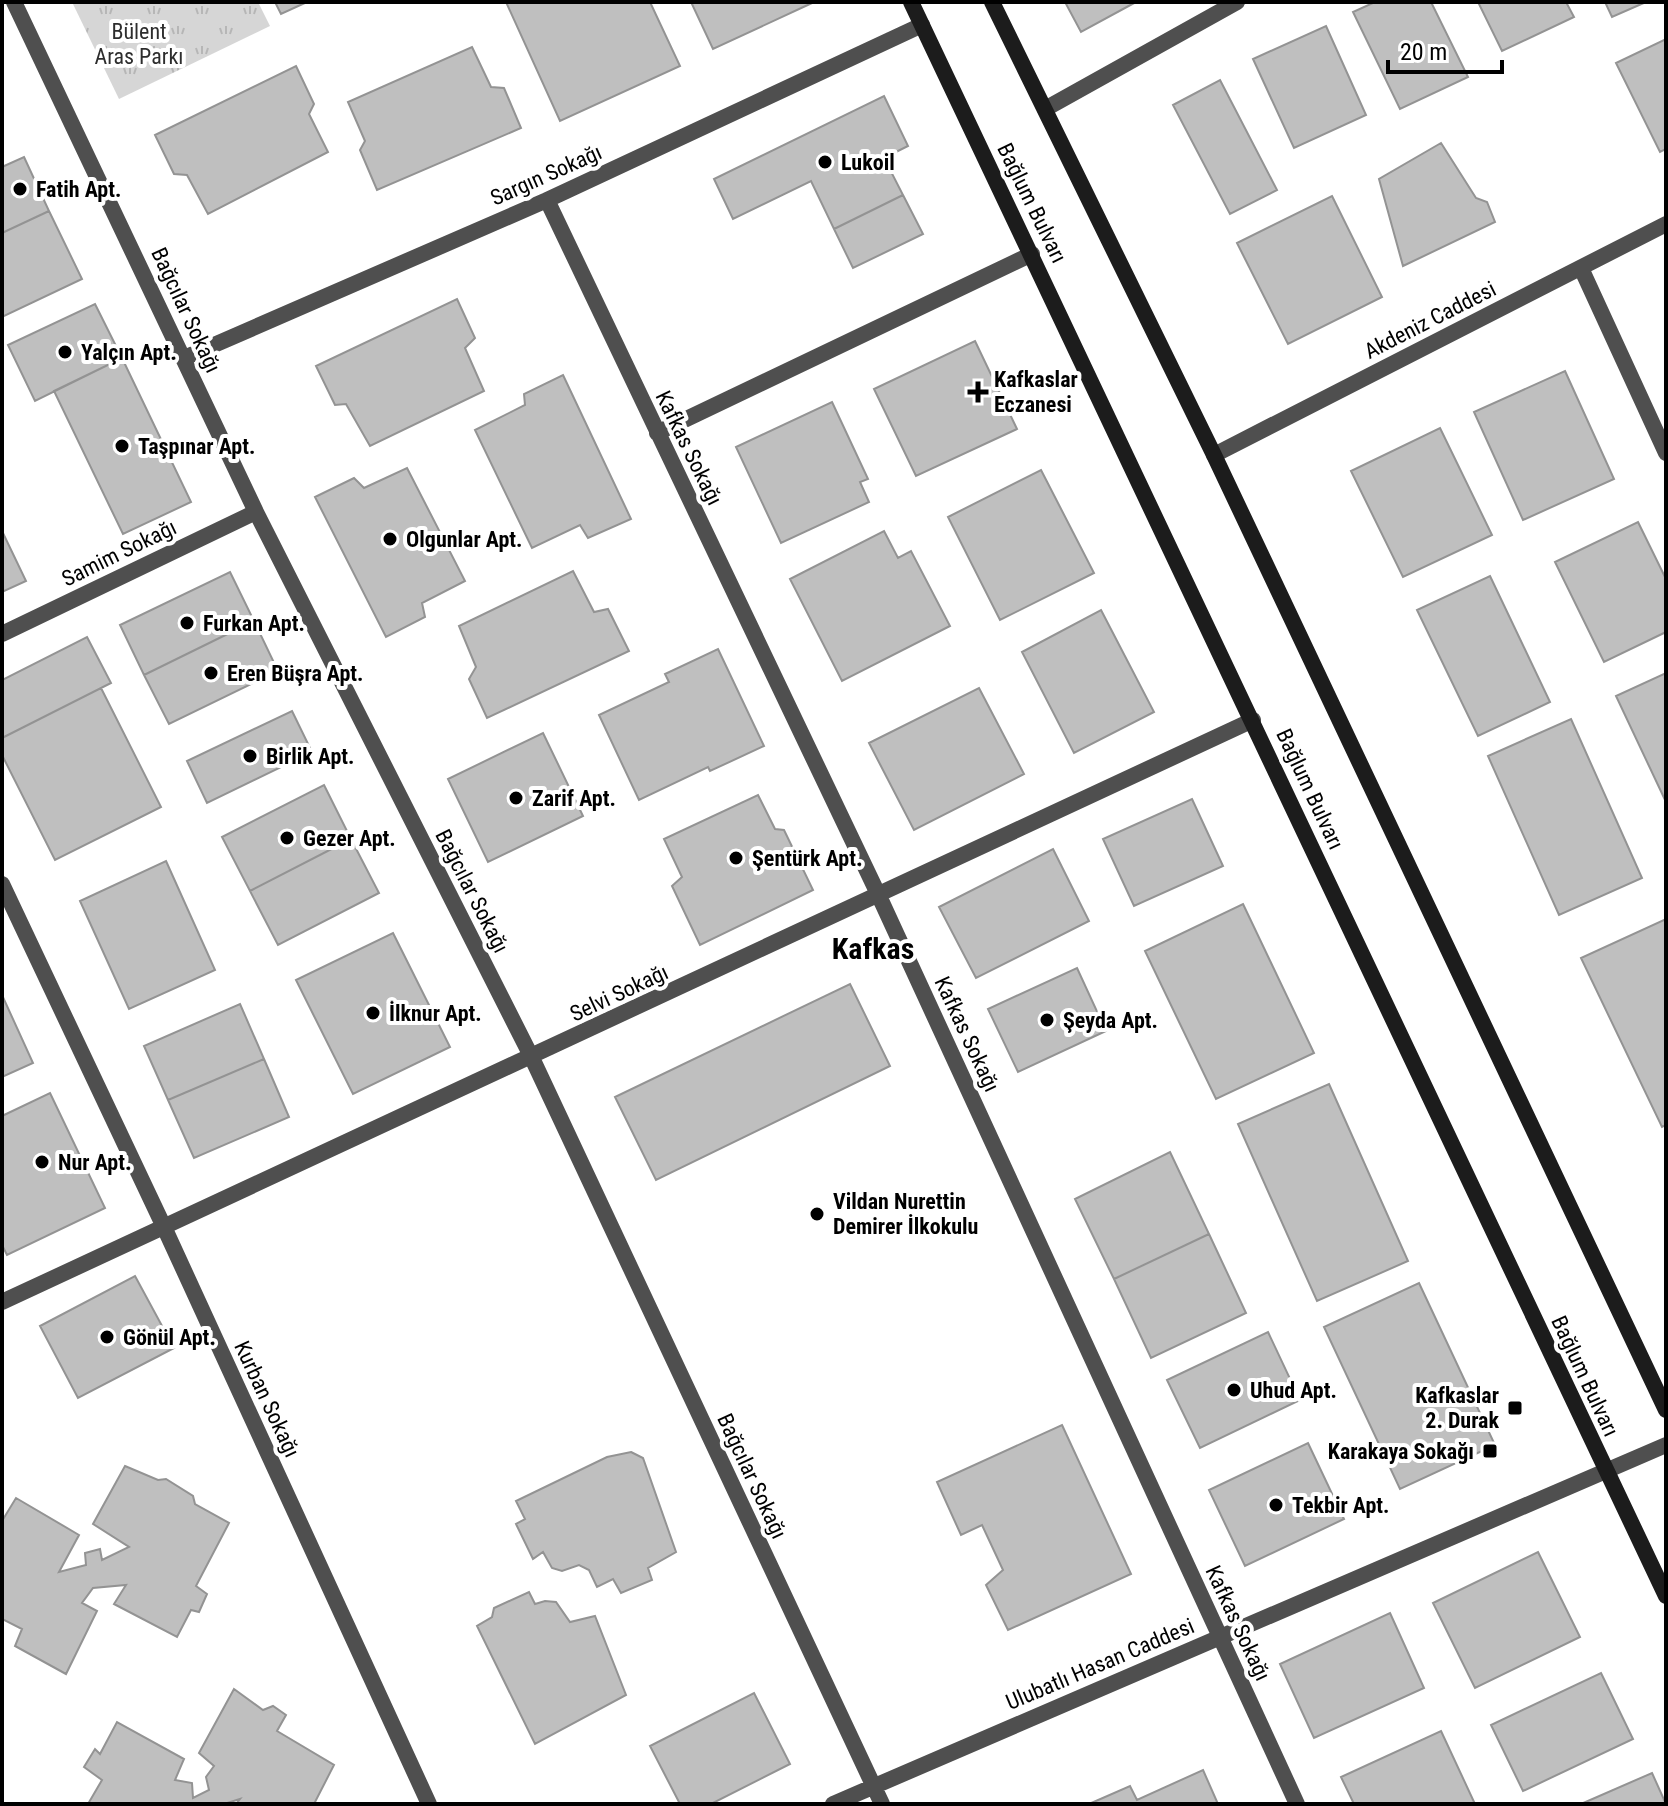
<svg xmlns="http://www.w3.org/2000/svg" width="1668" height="1806" font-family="'Roboto Condensed',sans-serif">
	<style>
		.grass { fill: url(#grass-tufts) }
		.building { fill: #bfbfbf; stroke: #939393; stroke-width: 2 }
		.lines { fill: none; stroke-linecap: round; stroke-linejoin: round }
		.street { stroke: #4f4f4f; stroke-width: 16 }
		.secondary { stroke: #1c1c1c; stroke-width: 16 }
		.poi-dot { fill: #000; stroke: #fff; stroke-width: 3 }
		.labels { text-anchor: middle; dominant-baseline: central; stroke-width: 8; stroke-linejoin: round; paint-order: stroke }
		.park-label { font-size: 22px; fill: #2d2d2d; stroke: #fff }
		.poi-label { font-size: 22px; font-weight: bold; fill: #000; stroke: #fff; text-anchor: start }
		.street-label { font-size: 22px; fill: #000; stroke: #fff }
		.district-label { font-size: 30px; font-weight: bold; fill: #000; stroke: #fff }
	</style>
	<defs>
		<pattern id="grass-tufts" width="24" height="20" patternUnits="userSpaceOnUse" patternTransform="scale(2)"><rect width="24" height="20" fill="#d6d6d6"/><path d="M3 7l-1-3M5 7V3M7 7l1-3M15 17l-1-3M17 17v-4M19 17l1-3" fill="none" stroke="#b6b6b6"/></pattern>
	</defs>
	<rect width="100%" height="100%" fill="#fff"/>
	<path class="grass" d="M72,2H258L270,26L119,99Z"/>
	<path class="building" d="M275,2H307L281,14Z
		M506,2H650L680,66L560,121Z
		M691,2H812V3L713,49Z
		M1065,2H1136L1081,32Z
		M1375,2H1431L1468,77L1400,109L1353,12Z
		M1478,2H1566L1574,17L1502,51Z
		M1605,2H1646L1612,17Z
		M1326,26L1366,115L1294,148L1253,59Z
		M1666,39V149L1660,152L1616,63Z
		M472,47L491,87L504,88L521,128L377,190L360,150L365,141L348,102Z
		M296,66L314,104L309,114L328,152L208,214L187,175L174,174L155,135Z
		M1220,80L1277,190L1230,214L1173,105Z
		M884,96L908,146L884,158L903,195L834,229L811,181L733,219L714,179Z
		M1441,143L1476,198L1487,202L1495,222L1403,266L1379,179Z
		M24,157L49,211L2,233V167Z
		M903,195L923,234L853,268L834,229Z
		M1332,196L1382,297L1288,344L1237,243Z
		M49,211L82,279L2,317V233Z
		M457,299L475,338L465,348L484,391L370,446L346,404L335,405L316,366Z
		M95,304L122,358L35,401L8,345Z
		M975,341L1017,429L916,476L874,389Z
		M122,358L191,502L123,534L54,391Z
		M1565,371L1614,479L1523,520L1474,412Z
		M563,375L631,519L588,538L580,525L532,548L475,430L525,405L524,394Z
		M832,402L868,479L860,482L869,502L781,543L736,447Z
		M1440,428L1492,535L1403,577L1351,471Z
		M407,468L465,581L422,603L425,617L386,637L315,497L354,478L364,488Z
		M1041,470L1094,573L1000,620L948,517Z
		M1638,522L1666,579V632L1604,662L1555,562Z
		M2,531L26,581L2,592Z
		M884,531L898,558L911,551L950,626L842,681L790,579Z
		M573,571L594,612L608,609L629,651L487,718L469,679L476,667L459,626Z
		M230,572L254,621L144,675L120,625Z
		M1490,576L1550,702L1478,736L1417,610Z
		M1101,610L1154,712L1074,753L1022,652Z
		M254,621L278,671L169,724L144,675Z
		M87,637L111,683L2,738V680Z
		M718,649L764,746L710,771L708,767L639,800L599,715L669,682L665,674Z
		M1666,673V802L1616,696Z
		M101,688L161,807L55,860L2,755V738Z
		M979,688L1024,774L914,830L869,743Z
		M292,711L312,752L207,803L187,761Z
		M1571,719L1642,878L1559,915L1488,756Z
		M543,733L583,816L488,862L448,779Z
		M324,785L351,839L250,891L222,837Z
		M758,795L775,829L784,830L813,890L700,945L672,886L682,877L664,839Z
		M1192,799L1223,866L1134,906L1103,839Z
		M351,839L379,893L278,945L250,891Z
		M1053,849L1089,921L976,978L939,907Z
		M166,861L215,970L129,1009L80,901Z
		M1243,904L1314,1053L1216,1099L1145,951Z
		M1666,919V1125L1662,1127L1581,958Z
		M393,933L450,1047L353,1094L296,980Z
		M1077,968L1106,1031L1018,1072L988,1009Z
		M850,984L890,1066L656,1180L615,1097Z
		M2,995L33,1063L2,1077Z
		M240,1004L264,1059L168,1100L144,1046Z
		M264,1059L289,1117L194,1158L168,1100Z
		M1329,1084L1408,1261L1317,1301L1238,1124Z
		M50,1093L105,1208L7,1255L2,1245V1116Z
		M1170,1152L1209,1234L1114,1279L1075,1199Z
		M1209,1234L1246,1313L1151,1358L1114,1279Z
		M135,1276L174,1348L78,1398L40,1326Z
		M1419,1283L1495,1445L1400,1489L1324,1327Z
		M1268,1332L1300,1400L1200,1448L1167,1380Z
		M1062,1425L1131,1574L1008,1630L986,1585L1003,1570L982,1525L961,1535L937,1482Z
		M1308,1443L1344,1519L1245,1566L1209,1490Z
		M631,1452L643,1458L676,1552L648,1568L652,1580L621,1593L613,1579L597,1587L589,1570L579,1565L562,1571L552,1568L543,1552L533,1559L516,1524L525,1519L516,1501L607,1457Z
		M125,1466L158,1480L166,1479L193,1496L195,1504L229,1523L196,1586L207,1594L199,1612L191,1610L177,1637L114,1604L126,1585L93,1588L82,1603L97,1611L66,1674L15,1646L22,1629L2,1619V1521L16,1498L79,1535L59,1572L86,1565L85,1553L100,1549L102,1560L129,1547L93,1524Z
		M1538,1552L1580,1637L1475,1688L1433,1603Z
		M529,1592L535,1604L545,1601L556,1602L570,1622L595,1616L626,1695L535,1744L477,1626L492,1617L494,1608Z
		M1390,1613L1424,1688L1314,1738L1280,1664Z
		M1601,1673L1633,1739L1523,1791L1491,1725Z
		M234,1689L263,1710L273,1706L286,1715L277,1731L334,1765L314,1804H236L240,1799L224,1804H88L102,1780L84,1767L95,1749L100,1754L117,1722L184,1759L175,1780L192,1783L193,1798L209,1790L206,1777L214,1766L199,1753Z
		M754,1693L790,1764L711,1804H680L650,1746Z
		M1441,1731L1475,1804H1354L1341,1777Z
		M1203,1770L1218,1804H1089L1130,1786L1137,1800Z
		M1652,1773L1666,1804H1581Z"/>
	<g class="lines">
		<path class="street" d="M14,2L256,512L532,1058L882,1804
			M1045,109L1237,2
			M547,200L879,896L1297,1804
			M1581,268L1666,453
			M184,358L547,200L922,25
			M657,433L1032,254
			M1214,455L1666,224
			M2,634L256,512
			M2,884L164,1227L429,1804
			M2,1302L1253,720
			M833,1804L1666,1445"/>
		<path class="secondary" d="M911,2L1666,1596
			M992,2L1214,455L1666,1410"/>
	</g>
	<g class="poi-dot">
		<circle cx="825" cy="162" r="8"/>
		<circle cx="20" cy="189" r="8"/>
		<circle cx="65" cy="352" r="8"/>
		<path d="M974 380h8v8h8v8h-8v8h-8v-8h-8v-8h8z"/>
		<circle cx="122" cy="446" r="8"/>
		<circle cx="390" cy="539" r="8"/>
		<circle cx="187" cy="623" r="8"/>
		<circle cx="211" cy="673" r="8"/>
		<circle cx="250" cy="756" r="8"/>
		<circle cx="516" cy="798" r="8"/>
		<circle cx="287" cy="838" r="8"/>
		<circle cx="736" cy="858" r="8"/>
		<circle cx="373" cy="1013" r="8"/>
		<circle cx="1047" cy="1020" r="8"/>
		<circle cx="42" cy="1162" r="8"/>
		<circle cx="817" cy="1214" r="8"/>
		<circle cx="107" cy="1337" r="8"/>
		<circle cx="1234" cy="1390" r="8"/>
		<rect x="1507" y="1400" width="16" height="16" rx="4"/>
		<rect x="1482" y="1443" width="16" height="16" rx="4"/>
		<circle cx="1276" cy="1505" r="8"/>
	</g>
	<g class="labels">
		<g class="park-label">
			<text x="139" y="31">Bülent<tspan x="139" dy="25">Aras Parkı</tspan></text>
		</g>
		<g class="poi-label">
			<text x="841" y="162">Lukoil</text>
			<text x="36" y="189">Fatih Apt.</text>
			<text x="81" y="352">Yalçın Apt.</text>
			<text x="994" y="379">Kafkaslar<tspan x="994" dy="25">Eczanesi</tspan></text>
			<text x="138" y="446">Taşpınar Apt.</text>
			<text x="406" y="539">Olgunlar Apt.</text>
			<text x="203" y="623">Furkan Apt.</text>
			<text x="227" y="673">Eren Büşra Apt.</text>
			<text x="266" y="756">Birlik Apt.</text>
			<text x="532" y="798">Zarif Apt.</text>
			<text x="303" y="838">Gezer Apt.</text>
			<text x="752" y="858">Şentürk Apt.</text>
			<text x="389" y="1013">İlknur Apt.</text>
			<text x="1063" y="1020">Şeyda Apt.</text>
			<text x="58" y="1162">Nur Apt.</text>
			<text x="833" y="1201">Vildan Nurettin<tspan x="833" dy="25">Demirer İlkokulu</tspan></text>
			<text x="123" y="1337">Gönül Apt.</text>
			<text x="1250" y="1390">Uhud Apt.</text>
			<text x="1499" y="1395" text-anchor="end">Kafkaslar<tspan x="1499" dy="25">2. Durak</tspan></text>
			<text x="1474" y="1451" text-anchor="end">Karakaya Sokağı</text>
			<text x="1292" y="1505">Tekbir Apt.</text>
		</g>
		<g class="street-label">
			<text transform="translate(546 175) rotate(-24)">Sargın Sokağı</text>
			<text transform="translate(1032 203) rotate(64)">Bağlum Bulvarı</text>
			<text transform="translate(186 310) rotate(65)">Bağcılar Sokağı</text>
			<text transform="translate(1430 320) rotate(-27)">Akdeniz Caddesi</text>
			<text transform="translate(689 448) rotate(64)">Kafkas Sokağı</text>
			<text transform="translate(119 553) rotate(-26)">Samim Sokağı</text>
			<text transform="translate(1310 789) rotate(65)">Bağlum Bulvarı</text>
			<text transform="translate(472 891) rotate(63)">Bağcılar Sokağı</text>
			<text transform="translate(619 993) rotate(-25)">Selvi Sokağı</text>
			<text transform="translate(967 1034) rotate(65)">Kafkas Sokağı</text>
			<text transform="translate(1585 1376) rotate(65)">Bağlum Bulvarı</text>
			<text transform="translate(267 1399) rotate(65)">Kurban Sokağı</text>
			<text transform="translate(752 1476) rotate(65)">Bağcılar Sokağı</text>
			<text transform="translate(1238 1623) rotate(65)">Kafkas Sokağı</text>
			<text transform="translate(1100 1664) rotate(-23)">Ulubatlı Hasan Caddesi</text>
		</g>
		<g class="district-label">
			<text x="873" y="948">Kafkas</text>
		</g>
	</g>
	<rect width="1668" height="1806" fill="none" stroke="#000000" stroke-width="8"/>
	<path d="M1388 60v12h114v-12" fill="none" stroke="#000000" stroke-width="4"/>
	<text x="1400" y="60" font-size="24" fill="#000000" stroke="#ffffff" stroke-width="6" paint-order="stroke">20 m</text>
</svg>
